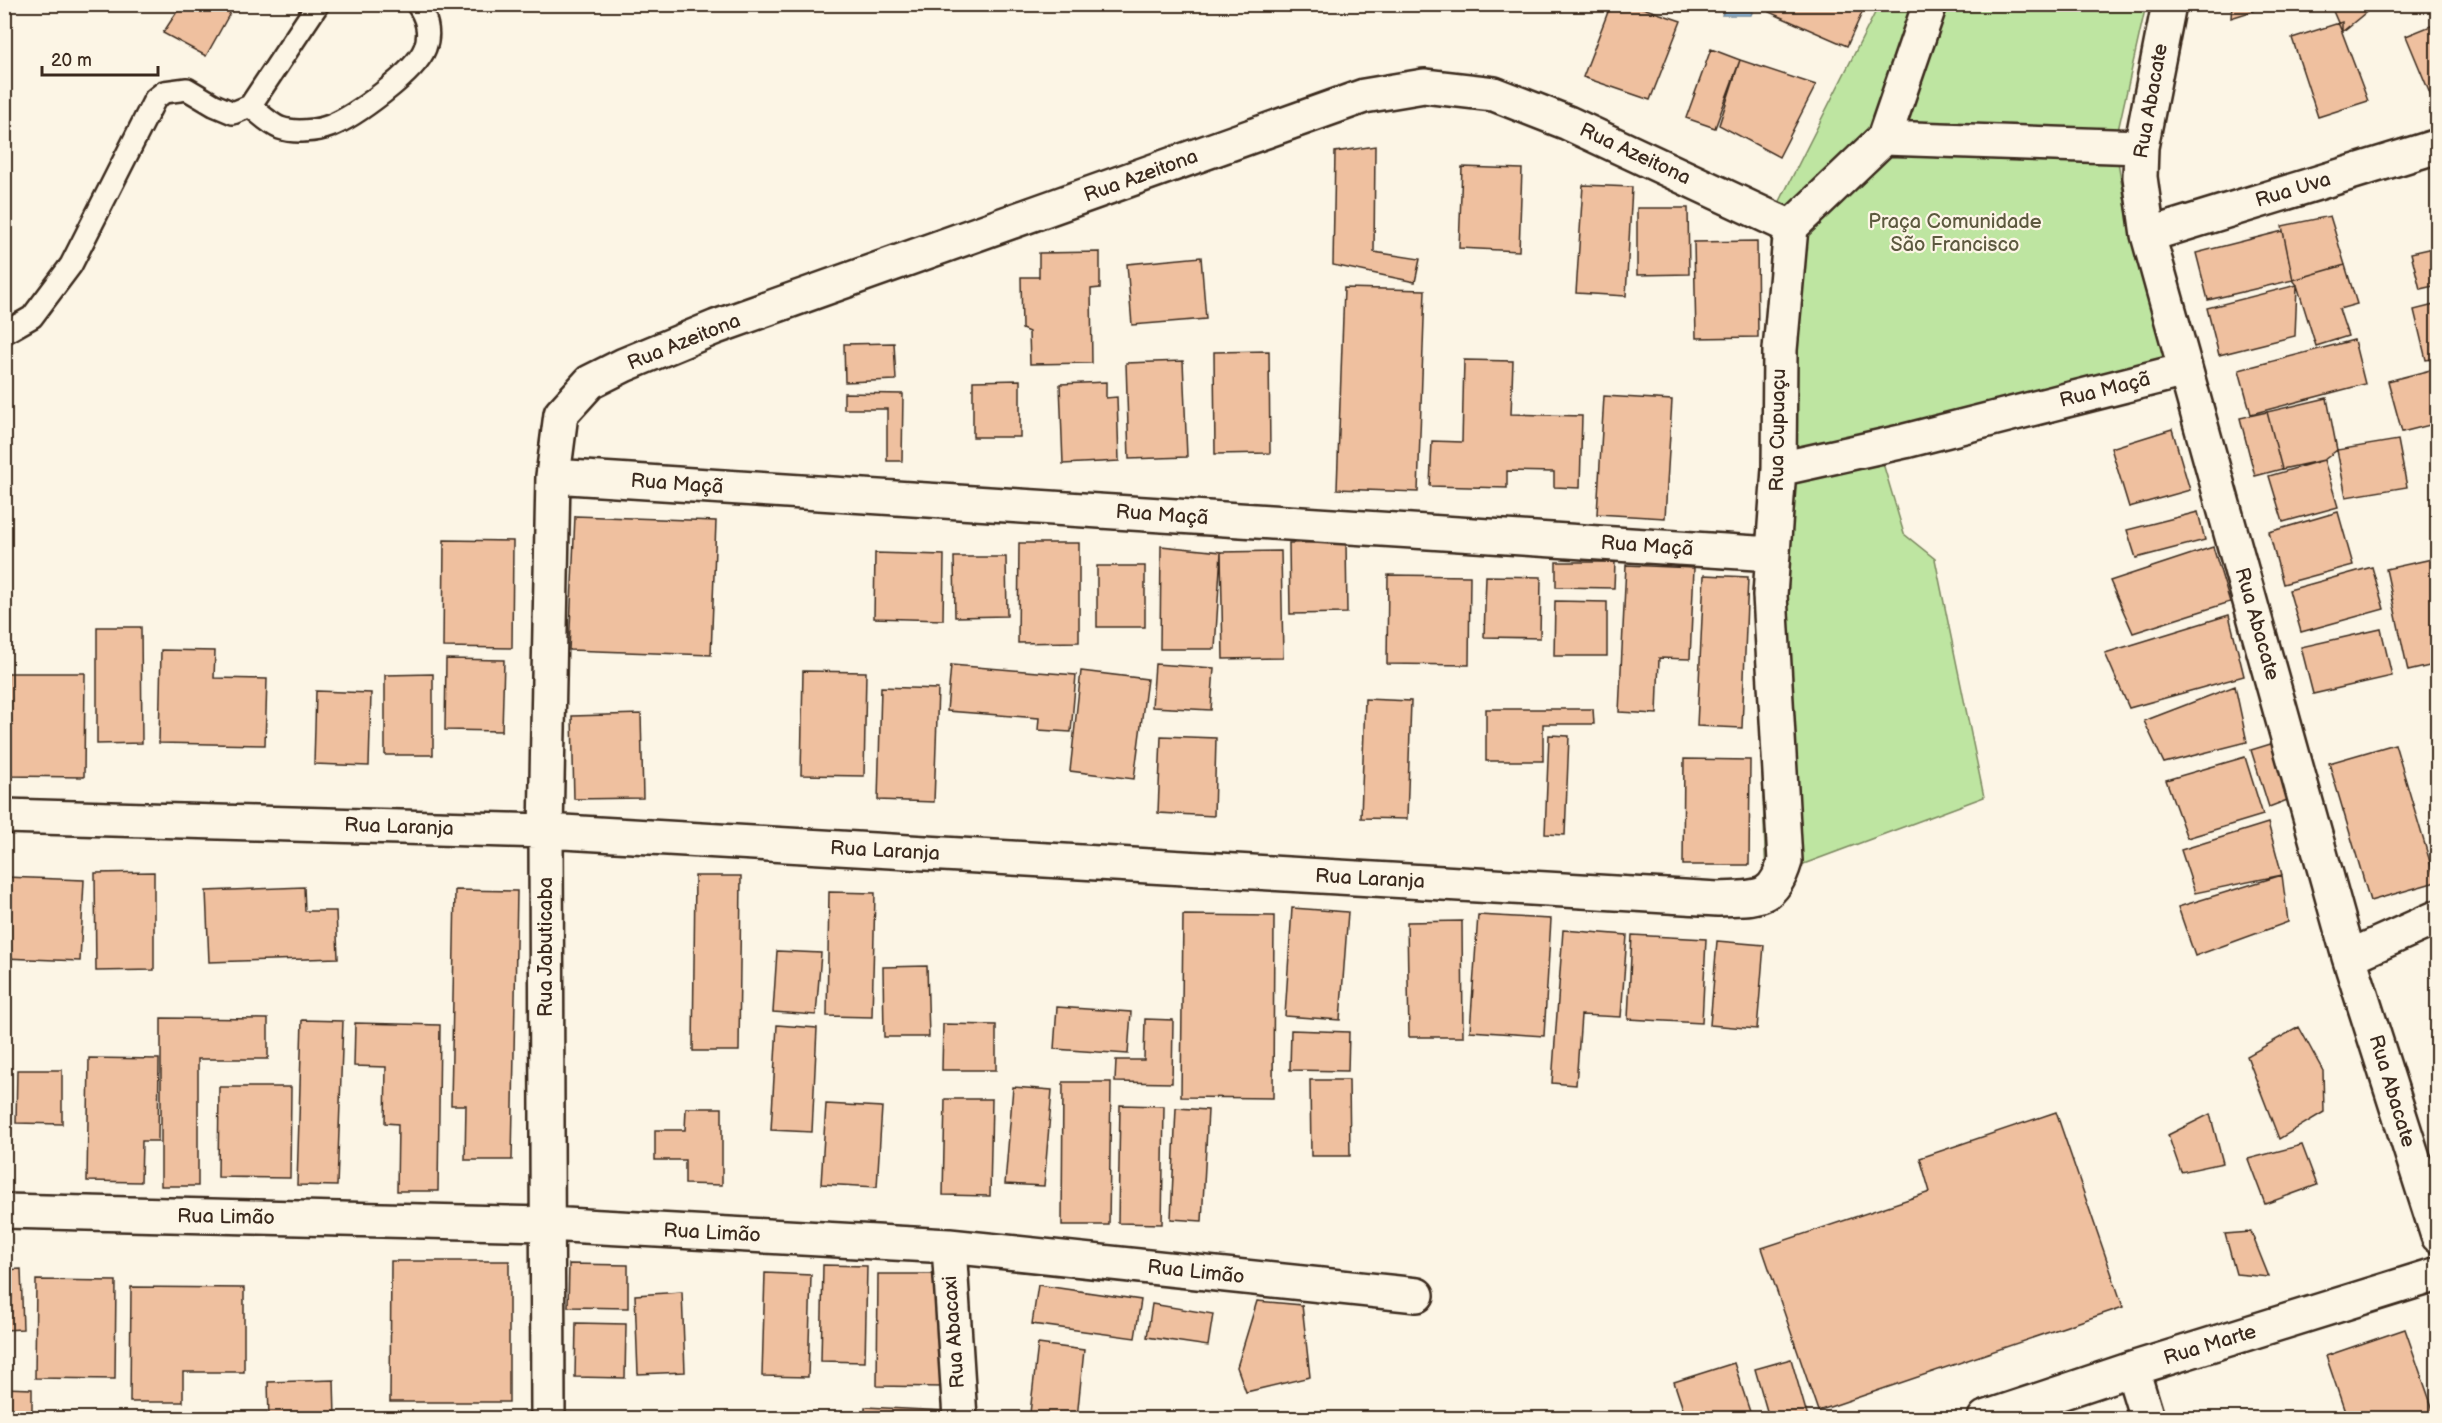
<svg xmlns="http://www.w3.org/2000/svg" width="2442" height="1423" font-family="'Balsamiq Sans',sans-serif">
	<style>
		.green { fill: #bee5a1; stroke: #7c8860; stroke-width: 1.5 }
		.water { fill: #94c8f2; stroke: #70899d; stroke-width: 1.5 }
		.building { fill: #efc09f; stroke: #3b2a1e; stroke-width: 1.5 }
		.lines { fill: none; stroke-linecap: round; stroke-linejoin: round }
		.service-casing { stroke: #3b2a1e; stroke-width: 26 }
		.minor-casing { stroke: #3b2a1e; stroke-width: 38 }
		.service { stroke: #fcf5e5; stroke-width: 21 }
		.minor { stroke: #fcf5e5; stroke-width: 33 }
		.labels { text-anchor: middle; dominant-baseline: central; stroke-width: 4.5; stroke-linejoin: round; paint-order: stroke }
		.street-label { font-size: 20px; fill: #3b2a1e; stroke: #fcf5e5 }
		.park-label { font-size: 20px; fill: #5c593f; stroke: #fcf5e5 }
	</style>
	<rect width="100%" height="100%" fill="#fcf5e5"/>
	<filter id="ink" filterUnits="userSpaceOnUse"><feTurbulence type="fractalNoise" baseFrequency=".0167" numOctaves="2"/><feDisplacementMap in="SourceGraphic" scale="12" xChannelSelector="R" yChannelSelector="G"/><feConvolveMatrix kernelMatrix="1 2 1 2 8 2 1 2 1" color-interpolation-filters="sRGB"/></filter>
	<g filter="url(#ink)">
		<path class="green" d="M1879,5H2146L2115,144L2126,209L2168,356L1874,433L1904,534L1935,559L1984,797L1766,878L1754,548L1769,460L1772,343L1771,219Z"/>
		<path class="water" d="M1726,5V4L1755,5L1751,15H1722Z"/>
		<path class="building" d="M182,4H235L206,56L163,33Z
			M1611,4H1631L1681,21L1650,100L1583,77Z
			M1773,4H1866L1847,46L1769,12Z
			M2232,4H2251L2253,11L2231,18Z
			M2330,4H2376L2342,32Z
			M2342,22V32L2368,101L2318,117L2292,38Z
			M2438,23V99L2433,101L2406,36Z
			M1711,49L1740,60L1715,128L1686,118Z
			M1740,60L1816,85L1779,157L1719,125Z
			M1375,146L1374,252L1420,259L1415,282L1333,265L1335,152Z
			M1462,167L1522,169L1519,251L1459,248Z
			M1583,185L1632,187L1626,296L1576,293Z
			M1637,208H1688L1689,274L1637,275Z
			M2330,216L2345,265L2293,280L2282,226Z
			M2283,231L2293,280L2208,300L2196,253Z
			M1757,241L1758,337L1696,338L1694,242Z
			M2438,247V285L2420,289L2411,253Z
			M1100,252V288L1091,289L1092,363L1030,364L1029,332L1022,329L1021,277H1039V253Z
			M1201,257L1206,319L1132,325L1127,264Z
			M2345,265L2357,304L2339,309L2348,336L2316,346L2297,285L2293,280Z
			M2297,285L2295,336L2219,355L2207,308Z
			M1344,288L1425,290L1418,492L1337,489Z
			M2438,304V358L2426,360L2414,310Z
			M2354,340L2365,384L2251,414L2239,370Z
			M894,343L896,380L845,382L844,344Z
			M1269,351L1270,453L1215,454L1214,352Z
			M1464,360L1513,361L1511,414L1582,416L1580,488L1554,487V472L1507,471V488L1430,486L1432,441L1462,442Z
			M1183,361L1187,457L1129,459L1126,363Z
			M2438,368V423L2402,432L2388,381Z
			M1020,380V437H973V381Z
			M1106,382V398L1117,397L1119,461L1063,464L1060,384Z
			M844,393L903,394L902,461H887V409H844Z
			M1604,396L1672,400L1665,518L1597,514Z
			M2327,398L2337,450L2324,460L2282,469L2267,412Z
			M2267,412L2282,469L2255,476L2240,418Z
			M2172,429L2190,490L2129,507L2111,448Z
			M2398,440L2407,487L2346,497L2337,450Z
			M2324,460L2338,507L2283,522L2269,476Z
			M2198,512L2205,540L2136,558L2127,530Z
			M2338,512L2353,565L2283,584L2269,532Z
			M575,516L716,521L711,655L569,650Z
			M444,540L513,541L512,648L443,647Z
			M1346,542L1347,613L1290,614L1289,543Z
			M1019,543H1079V642L1018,643Z
			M1161,546L1221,552L1215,649H1160Z
			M2213,547L2230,602L2133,633L2110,581Z
			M1281,551L1283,658L1223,659L1221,552Z
			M875,553L944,555L943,620L874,618Z
			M954,557H1006L1007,616L955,617Z
			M2432,559L2438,586V664L2408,671L2386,569Z
			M1556,562H1615L1614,588L1556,587Z
			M1626,565L1694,568L1690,659L1659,658L1657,714L1619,712Z
			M1097,566H1145V627H1097Z
			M2372,567L2384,609L2301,632L2289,590Z
			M1388,575L1470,576L1469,665L1387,664Z
			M1704,575L1748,577L1742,728L1697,726Z
			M1486,576L1541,577L1540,638L1484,637Z
			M1555,601L1607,602V656H1554Z
			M2229,615L2244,676L2129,708L2105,653Z
			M97,627H141L142,743L97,744Z
			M2381,629L2392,676L2313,694L2301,647Z
			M161,650L215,651L214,678L267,679L265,745L159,743Z
			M446,659L504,660L502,731L445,730Z
			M1155,664L1214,668L1211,710L1152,707Z
			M951,665L1076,675L1071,732L1038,730L1039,718L947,711Z
			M803,671L866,672L864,776L801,775Z
			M1081,671L1147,679L1134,779L1070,771Z
			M8,673H85L84,777L7,776Z
			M433,674V755H385V675Z
			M2235,686L2247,742L2164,763L2144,721Z
			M881,687L938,689L934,802L878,800Z
			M316,691L371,693L369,766L314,764Z
			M1365,699L1411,701L1407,819L1361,818Z
			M1486,709H1593L1594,724H1543V761H1486Z
			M641,714L643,798L574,799L572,716Z
			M1549,735L1569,736L1565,835L1545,834Z
			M1161,736L1216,738L1214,816L1158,813Z
			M2274,743L2290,799L2269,807L2251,750Z
			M2395,744L2436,882L2370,901L2329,763Z
			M2245,757L2263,815L2187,838L2166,780Z
			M1684,759L1750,760L1749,865H1683Z
			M2268,823L2282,875L2195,893L2181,850Z
			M154,872V970L96,971L95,873Z
			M2282,875L2288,922L2195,956L2178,907Z
			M695,876H741L739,1051H693Z
			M5,877L84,880L80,961L4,958Z
			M304,887L305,911H336L338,958L209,962L206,891Z
			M455,890L517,891L512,1160H465L466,1105H451Z
			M829,892L875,893L872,1017L827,1016Z
			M1292,908L1348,912L1340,1020L1285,1016Z
			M1183,915L1274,916L1273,1098L1181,1097Z
			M1478,915L1551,919L1544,1036L1470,1031Z
			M1462,921L1463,1037H1409L1407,922Z
			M1563,930L1627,935L1621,1017L1581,1015L1576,1085L1552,1083Z
			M1632,935L1706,939L1702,1023L1628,1019Z
			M1717,941L1764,945L1757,1029L1710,1025Z
			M777,951L821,953L816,1015L773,1012Z
			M927,966L929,1037H884L883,967Z
			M1057,1007L1131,1012L1128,1054L1054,1049Z
			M161,1018L268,1019V1059H198V1186H161Z
			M1145,1019L1173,1020L1172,1083L1115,1082L1116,1060H1144Z
			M302,1020L343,1021L337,1186L297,1185Z
			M355,1023L440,1025L438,1191H397L398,1124L385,1123L386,1067L354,1066Z
			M943,1024L996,1025V1070H942Z
			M777,1025L817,1028L812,1132L771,1130Z
			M2299,1027L2323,1071L2324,1112L2279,1139L2247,1056Z
			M1291,1030L1349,1032L1348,1071L1290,1070Z
			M89,1058L159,1059L158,1141H142L141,1182L87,1181Z
			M17,1070H62V1124L16,1123Z
			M1310,1080H1349L1350,1156H1311Z
			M1063,1082H1111L1109,1225H1062Z
			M219,1087H291L290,1178L218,1177Z
			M1013,1087L1052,1090L1044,1186L1005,1184Z
			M945,1099H992L990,1196L943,1195Z
			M826,1104L882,1107L877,1187L821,1184Z
			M1120,1105L1164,1106L1162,1224L1118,1223Z
			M686,1108H722V1185L685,1184V1160H655V1130H685Z
			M1176,1108L1208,1110L1202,1221L1171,1219Z
			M2056,1112L2123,1307L1818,1411L1762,1248L1930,1192L1920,1158Z
			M2210,1114L2223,1163L2181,1172L2168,1135Z
			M2302,1145L2317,1185L2265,1204L2248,1159Z
			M2251,1232L2269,1277L2236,1274L2225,1234Z
			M391,1261H509V1402H390Z
			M569,1264L628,1265V1308L568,1307Z
			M823,1265L867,1266L865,1362L821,1361Z
			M21,1269L23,1329L4,1330V1270Z
			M765,1273L811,1275L808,1377L762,1376Z
			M878,1274H943L942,1387L877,1386Z
			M36,1280L116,1281L115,1379L35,1378Z
			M1038,1285L1141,1300L1135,1338L1032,1324Z
			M131,1287L244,1288V1372H183V1402H130Z
			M682,1292L685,1372L638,1374L635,1295Z
			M1257,1301L1302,1305L1310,1377L1246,1392L1237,1367Z
			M1152,1304L1213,1314L1208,1346L1147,1337Z
			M576,1323L626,1324L625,1378L575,1377Z
			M2405,1329L2436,1418H2347L2326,1356Z
			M1038,1344L1084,1350L1077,1418L1030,1413Z
			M1791,1359L1808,1418H1769L1755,1369Z
			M1734,1363L1752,1418H1686L1674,1382Z
			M334,1380L335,1418H269L268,1382Z
			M4,1388L32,1389V1418H4Z
			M865,1407L946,1411L945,1418H865Z
			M1678,1413L1679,1418H1657Z"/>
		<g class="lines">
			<defs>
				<path id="service" d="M250,106C259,113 270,124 280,128C294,133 317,131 330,126C354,117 416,72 425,48C431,33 426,16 417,4
					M4,333L32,317L71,265L155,99L164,92L187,89L214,105L233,113L250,106L318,4"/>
				<path id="minor" d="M2169,4L2141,147L2140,177L2148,235L2349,957L2438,1236
					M1884,138L2141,147
					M2148,235L2438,146
					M1779,469L1905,441L2185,370
					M553,476L1772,554
					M4,816L546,831L1718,899C1757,897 1773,902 1785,861L1770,595L1779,469L1780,350L1791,227L1884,138L1930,4
					M2349,957L2438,917
					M4,1211L547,1224L949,1246L1417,1295
					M949,1246L960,1418
					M2132,1369L2147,1418
					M548,1418L546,831L553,476L561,414L590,382L624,365L716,327L1364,96L1424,86L1494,94L1568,123L1791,227
					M1985,1418L2132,1369L2438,1274"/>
			</defs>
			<use href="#service" class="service-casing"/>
			<use href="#minor" class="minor-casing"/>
			<use href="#service" class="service"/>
			<use href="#minor" class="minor"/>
		</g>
	</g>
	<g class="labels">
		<g class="street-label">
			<text transform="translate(2151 101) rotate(-80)">Rua Abacate</text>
			<text transform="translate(1635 154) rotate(25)">Rua Azeitona</text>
			<text transform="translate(1141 176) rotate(-20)">Rua Azeitona</text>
			<text transform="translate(2293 190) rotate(-17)">Rua Uva</text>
			<text transform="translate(684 342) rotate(-22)">Rua Azeitona</text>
			<text transform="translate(2105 390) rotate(-14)">Rua Maçã</text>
			<text transform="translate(1778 430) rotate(-89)">Rua Cupuaçu</text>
			<text transform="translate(677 484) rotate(4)">Rua Maçã</text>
			<text transform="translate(1162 515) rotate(4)">Rua Maçã</text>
			<text transform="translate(1647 546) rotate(4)">Rua Maçã</text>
			<text transform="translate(2257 624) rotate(74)">Rua Abacate</text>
			<text transform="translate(399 827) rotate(2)">Rua Laranja</text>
			<text transform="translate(885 851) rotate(3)">Rua Laranja</text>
			<text transform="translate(1370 879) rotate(3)">Rua Laranja</text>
			<text transform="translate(546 947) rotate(-90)">Rua Jabuticaba</text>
			<text transform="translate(2392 1091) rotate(73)">Rua Abacate</text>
			<text transform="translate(226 1217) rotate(1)">Rua Limão</text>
			<text transform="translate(712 1233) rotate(3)">Rua Limão</text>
			<text transform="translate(1196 1272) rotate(6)">Rua Limão</text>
			<text transform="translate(954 1332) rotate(-94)">Rua Abacaxi</text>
			<text transform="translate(2210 1345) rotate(-17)">Rua Marte</text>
		</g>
		<g class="park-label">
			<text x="1955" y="222">Praça Comunidade<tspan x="1955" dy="23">São Francisco</tspan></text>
		</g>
	</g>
	<rect width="2442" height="1423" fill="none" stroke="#fcf5e5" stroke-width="24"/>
	<rect x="12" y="12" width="2418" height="1399" fill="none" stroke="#3b2a1e" stroke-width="2" filter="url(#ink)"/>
	<path d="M42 66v9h116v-9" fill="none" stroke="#3b2a1e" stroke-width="3"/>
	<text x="51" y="66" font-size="18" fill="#3b2a1e" stroke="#fcf5e5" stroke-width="4.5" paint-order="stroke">20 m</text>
</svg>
